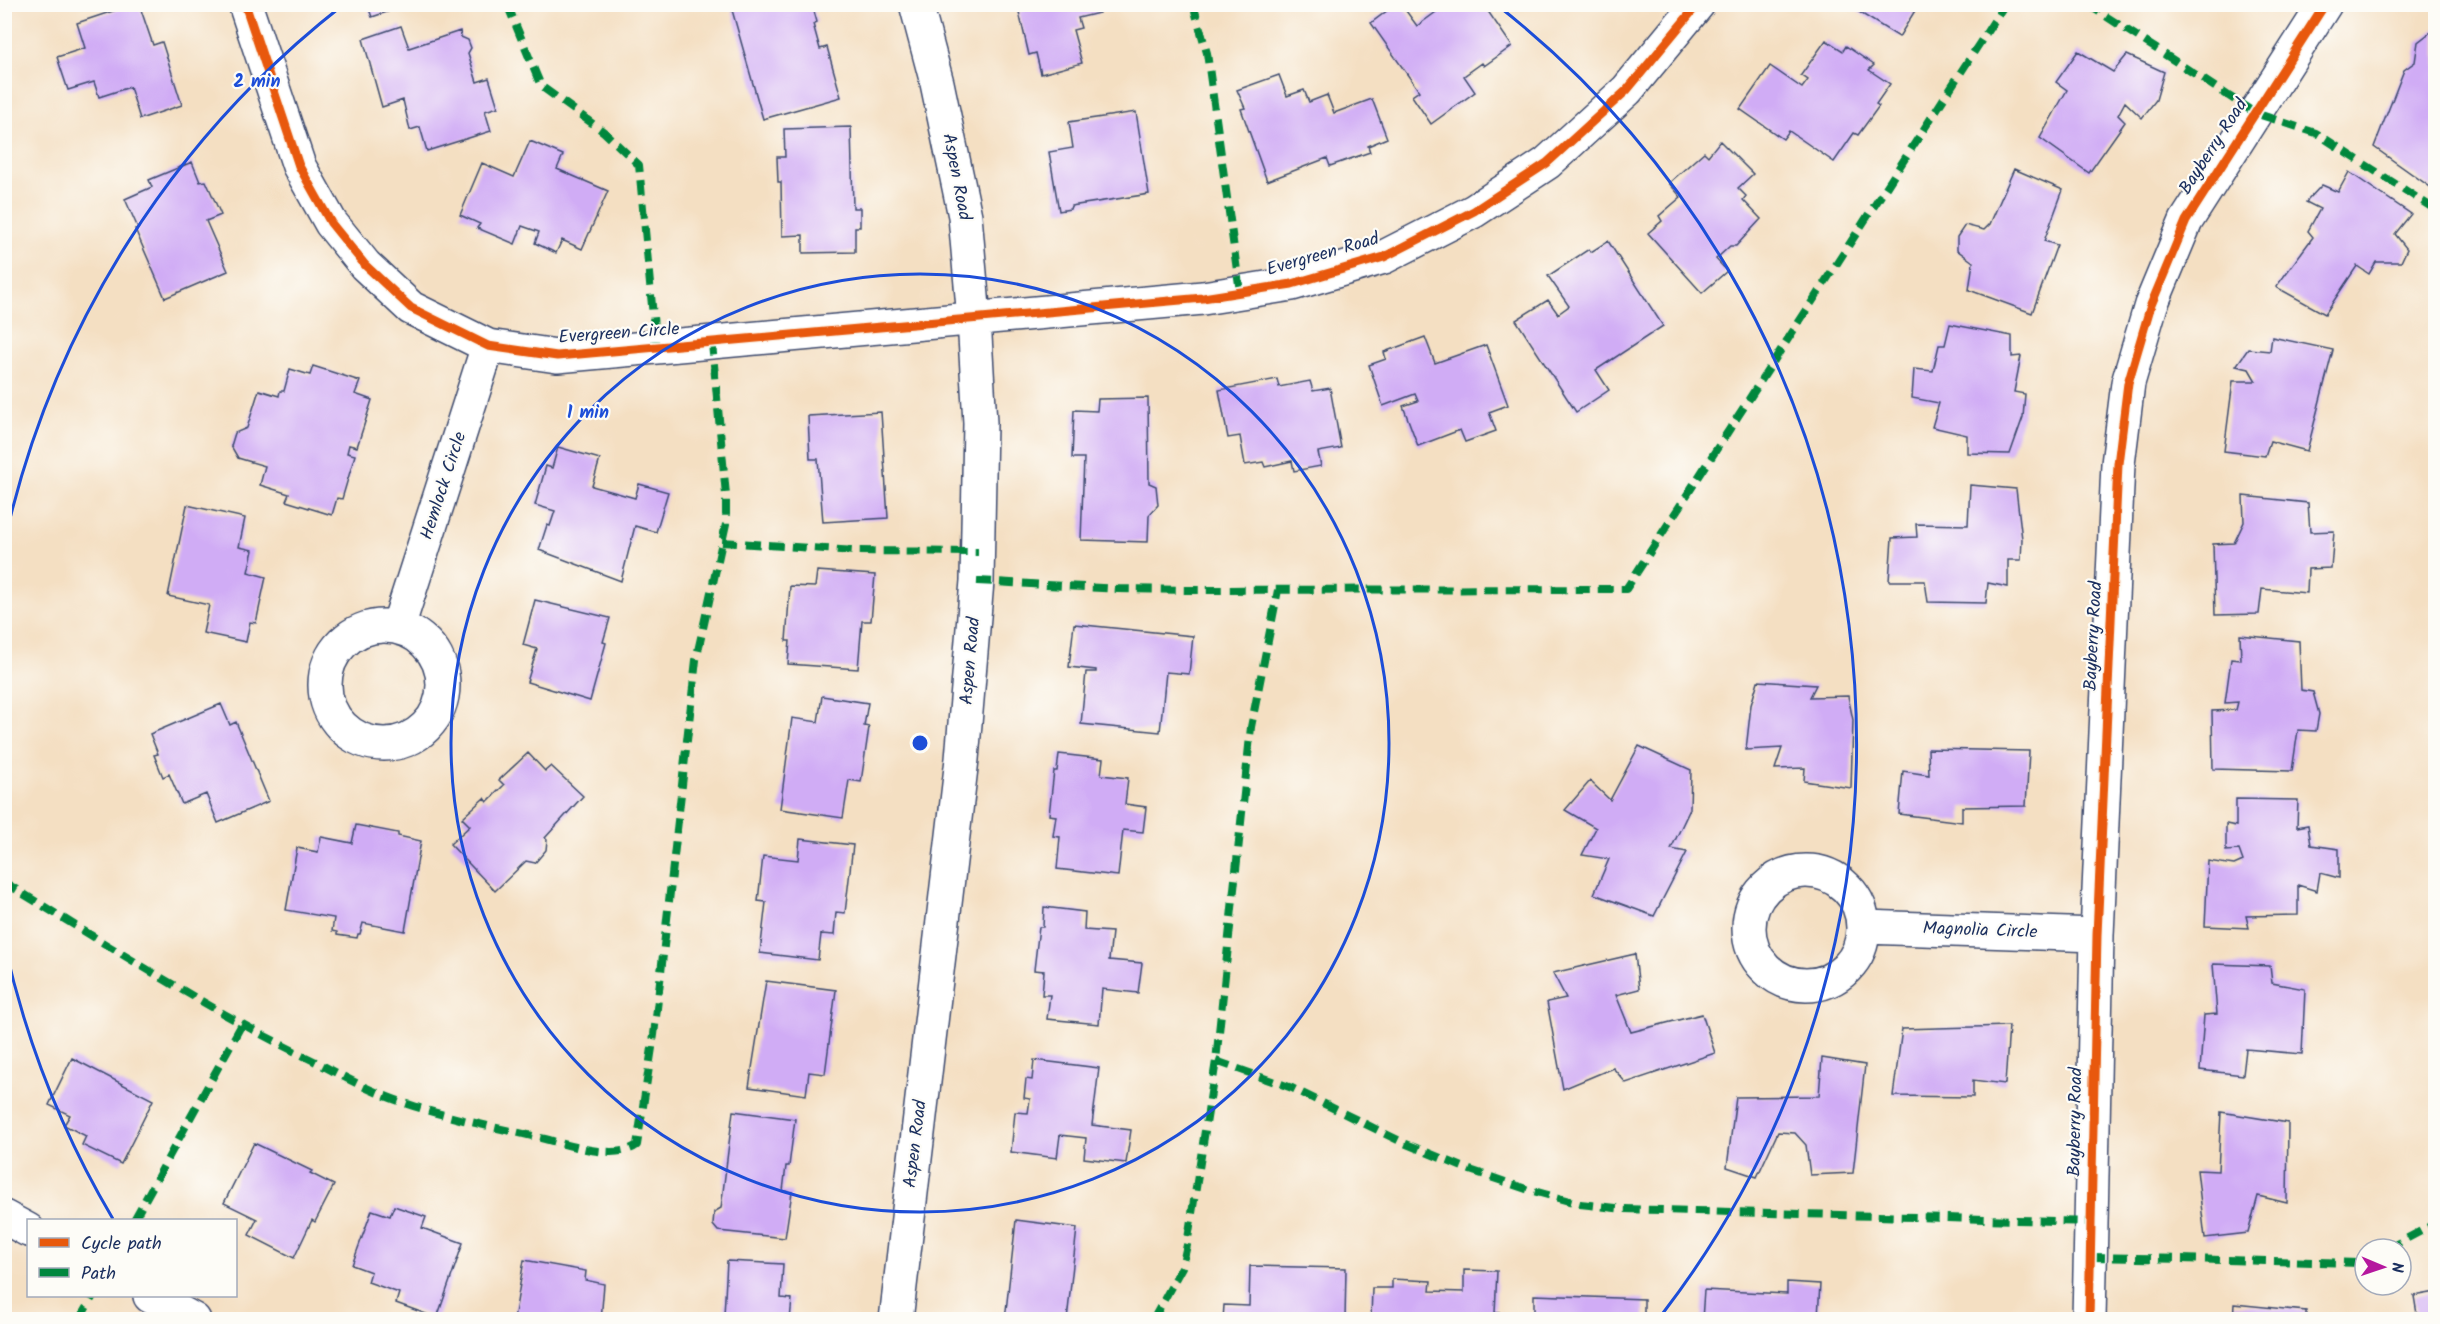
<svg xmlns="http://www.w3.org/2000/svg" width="2440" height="1324" font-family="Kalam,sans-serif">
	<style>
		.building { fill: #d0acf5 }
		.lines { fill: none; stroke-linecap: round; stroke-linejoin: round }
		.minor-casing { stroke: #3c496d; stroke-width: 36 }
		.minor { stroke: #fff; stroke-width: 33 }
		.quiet { stroke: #00873e; stroke-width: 8; stroke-dasharray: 15 8; stroke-linecap: butt }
		.cycleway-casing { stroke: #fdfcf7; stroke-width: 13 }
		.cycleway { stroke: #e8590c; stroke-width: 9 }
		.ring { fill: none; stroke: #1d4ed8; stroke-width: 3 }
		.labels { text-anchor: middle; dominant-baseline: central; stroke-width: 4.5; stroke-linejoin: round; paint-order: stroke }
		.street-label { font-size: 18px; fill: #1b2f5e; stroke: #fdfcf7 }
		.centre { fill: #1d4ed8; stroke: #fdfcf7; stroke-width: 3 }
		.ring-label { font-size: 18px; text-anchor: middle; font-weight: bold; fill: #1d4ed8; stroke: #fdfcf7; stroke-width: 4.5; stroke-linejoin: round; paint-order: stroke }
	</style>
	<rect width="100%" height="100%" fill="#fdfcf7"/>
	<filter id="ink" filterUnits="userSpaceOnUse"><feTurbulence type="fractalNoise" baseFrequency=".0167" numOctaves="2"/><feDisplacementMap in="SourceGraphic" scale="12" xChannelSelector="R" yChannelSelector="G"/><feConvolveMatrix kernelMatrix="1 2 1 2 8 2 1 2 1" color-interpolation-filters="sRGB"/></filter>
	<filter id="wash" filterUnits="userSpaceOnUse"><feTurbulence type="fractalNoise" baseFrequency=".008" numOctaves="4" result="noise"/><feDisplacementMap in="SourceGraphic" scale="24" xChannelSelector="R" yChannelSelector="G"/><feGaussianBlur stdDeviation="1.35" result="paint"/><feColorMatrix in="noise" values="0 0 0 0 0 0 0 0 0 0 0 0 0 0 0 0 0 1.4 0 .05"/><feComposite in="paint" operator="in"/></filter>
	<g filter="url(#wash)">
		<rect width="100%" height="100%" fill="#f4dfc2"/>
		<g id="blocks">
			<path class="building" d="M134,4H139L153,45L162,42L182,105L140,119L130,87L99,97L94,82L68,90L57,57L85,48L77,23Z
				M367,4H408V5L372,17Z
				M753,4H812L817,22L813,24L820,49L827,47L841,97L763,119L732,10Z
				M1023,4H1097L1099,13L1078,18L1081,28L1073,30L1082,63L1041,74L1036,53L1029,55L1019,12L1024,10Z
				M1396,4H1401L1417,26L1447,4H1483L1512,46L1484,66L1482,63L1464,76L1475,92L1431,124L1412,96L1419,91L1371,23Z
				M1846,4H1919L1899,37Z
				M401,26L409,48L460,31L461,37L468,40L471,48L468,53L477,82L489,78L498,107L485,111L491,131L427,151L420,127L410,130L403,100L382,107L363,39Z
				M2436,28V191L2374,147L2404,70L2415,62L2418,42Z
				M1826,40L1843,51L1846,46L1874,65L1869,70L1890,84L1876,104L1879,106L1858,135L1854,133L1834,162L1789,131L1783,139L1740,109L1770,66L1802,88L1808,80L1801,75Z
				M2078,51L2113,72L2127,55L2164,72L2156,100L2142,118L2125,102L2118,115L2125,122L2089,173L2040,138L2067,90L2056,82Z
				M1279,75L1287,96L1304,90L1309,102L1327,95L1334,113L1372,99L1387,138L1368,146L1370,152L1330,166L1327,158L1267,181L1241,109L1245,108L1237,90Z
				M1136,112L1149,194L1071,206L1070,209L1059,211L1049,152L1073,148L1069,122Z
				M851,127L853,208H860V227H855V252L803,253V235L782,236L781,182H778L777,157H785L784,129Z
				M530,141L563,155L557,169L608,191L582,249L562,240L556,253L535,243L539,232L522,226L515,244L477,228L480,224L460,215L482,163L514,177Z
				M1720,141L1753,174L1738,188L1746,196L1743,200L1761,219L1736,246H1730L1716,259L1727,271L1702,293L1648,233L1662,221L1659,216L1681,197L1669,183L1704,152L1708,156Z
				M192,162L200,182L206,181L221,215L206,221L228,271L165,298L135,229L138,228L125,199L152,187L149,180Z
				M2014,169L2063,190L2044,241L2057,245L2032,313L1969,290L1973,262L1957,250V237L1965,225L1984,230L1990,224Z
				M2349,172L2411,214L2395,234L2407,249L2401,262H2376L2369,274L2357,266L2325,314L2276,287L2313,237L2308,231L2320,209L2306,202L2322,185L2338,192Z
				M1608,241L1663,326L1596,370L1609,390L1576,412L1516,320L1548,300L1558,314L1569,306L1548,276L1589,249L1591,252Z
				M1950,324L2012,336V357L2021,356L2014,392L2025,394L2023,417L2010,454L1967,453V435L1932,427L1939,403L1912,398L1914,369L1933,371L1939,345H1945Z
				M1425,337L1435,363L1486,345L1508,405L1489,412L1496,431L1465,442L1460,430L1418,446L1403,406L1418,401L1415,394L1383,406L1369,365L1386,359L1384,352Z
				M2272,337L2333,350L2307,451L2270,441L2265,456L2224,451L2233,381H2256L2249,369L2236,366L2248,349L2270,351Z
				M313,366L360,381L355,394L372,400L357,447L349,445L347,453L355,455L342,499L337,498L332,515L286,501L289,494L260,485L265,466L238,458L231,446L235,433L247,428L259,390L279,396L280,391H284L290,369L310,375Z
				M1277,379L1279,387L1310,381L1313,391L1330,388L1341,448L1318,452L1321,466L1294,471L1292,461L1265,467L1263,462L1245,465L1240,436L1228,438L1219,390Z
				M1148,398L1149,483L1156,486L1158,505L1149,515L1148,542L1081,540L1084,458H1072L1074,410L1097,411L1098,399Z
				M881,412L888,518L823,522L818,459H810L808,416Z
				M558,447L600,459L592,486L635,498L639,484L668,492L656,532L635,526L621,581L539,550L547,525L550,526L555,511L535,505L546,466L552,468Z
				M1970,485L2016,489L2022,539L2021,560H2008V587L1988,583L1986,603L1928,602L1925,581H1889L1892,538L1917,537L1916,524L1968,525Z
				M2243,496L2308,503L2310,532L2334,531L2331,568L2308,569L2307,593L2262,589L2259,614L2215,615L2213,544L2234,543L2244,522Z
				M187,505L245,518L239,547L253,550L248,572L266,577L256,623L250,622L246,642L203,633L209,605L168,596Z
				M817,571L875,575L871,621H862L858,669L788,664L790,641H786L790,586L815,587Z
				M535,600L610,618L603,642L606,643L590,701L527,682L537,649L523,645Z
				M1074,624L1193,636L1189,674L1166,672L1160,732L1081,724L1086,672H1096V670L1069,667Z
				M2240,635L2299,641L2301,690L2313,692L2319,714L2316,731L2298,730L2292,771L2213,769L2212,711L2236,710L2238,702L2225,703L2231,659L2241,660Z
				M1758,681L1816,685L1810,697L1848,696L1853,720L1851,788L1804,781L1805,768L1775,769L1782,748L1746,750L1751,705Z
				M822,696L868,703L864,726L869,727L861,782L849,780L843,818L780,809L792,718L818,722Z
				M221,704L230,725L236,722L269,801L218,823L206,794L182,804L169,774L163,777L154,755L158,754L150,734Z
				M1639,746L1691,770L1690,809L1671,849L1687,852L1654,916L1594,894L1609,859L1582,855L1596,828L1565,810L1590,781L1610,800Z
				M1928,749L2029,751L2026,806L1962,807V822L1899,814L1903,771L1929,775Z
				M528,753L545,771L551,766L583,796L545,838L547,840L546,850L535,863L526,861L495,891L450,844L470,826L462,818L484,798L487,802L504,785L499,780Z
				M1059,754L1103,759L1101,775L1128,778L1125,804L1146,807L1143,832L1123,830L1118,876L1057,869L1060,837L1053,836L1056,816L1049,815L1054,771H1057Z
				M2236,799L2298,800L2297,827L2308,825L2311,845L2339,849V878L2320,873L2317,891L2298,885V915L2246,916L2249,928L2205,926L2208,861L2234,865L2243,861L2239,850L2226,851V824L2236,826Z
				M356,825L398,833V836L421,841L405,931L363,923L360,934H358L357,938L337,935V932L332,931L334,918L286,910L297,848L318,852L321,837L352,843Z
				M800,839L853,845L845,913L836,912L834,935L821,934L818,960L760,953L766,902L758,901L763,856L798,860Z
				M1044,907L1085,912L1084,930L1112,932L1109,960L1142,963L1138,993L1102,989L1099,1024L1047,1019L1050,995H1042L1044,971L1034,970L1039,927H1043Z
				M1635,954L1639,989L1616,995L1631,1032L1702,1014L1715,1053L1626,1083L1613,1068L1563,1089L1547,1002L1566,998L1553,973Z
				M2213,964L2270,966L2272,983L2305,989L2302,1054L2246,1049L2243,1075L2200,1070L2204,1015L2217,1014Z
				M766,981L836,990L825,1074L809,1072L806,1095L749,1087Z
				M2009,1026L2005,1084L1973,1080V1097L1893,1096L1902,1029Z
				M72,1058L153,1100L121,1164L82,1145L86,1136L64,1125L70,1115L49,1105Z
				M1822,1058L1865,1065L1853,1173L1810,1175L1806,1145L1795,1133L1778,1132L1757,1177L1727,1167L1736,1097L1819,1096Z
				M1034,1060L1099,1068L1092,1125L1131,1130L1126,1163L1084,1158L1086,1138L1060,1135L1057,1158L1011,1152L1015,1112L1028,1113L1030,1099L1024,1098L1026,1079L1032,1080Z
				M733,1111L795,1119L789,1166H786L783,1191L792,1192L785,1238L718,1231L713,1225L714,1212L721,1208Z
				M2221,1112L2288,1123L2287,1203L2258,1196L2248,1233L2205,1238L2197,1170L2218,1171Z
				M254,1143L312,1171L310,1173L334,1185L315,1222L312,1220L294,1258L249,1235L257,1219L224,1203Z
				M394,1206L426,1217L422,1228L463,1243L437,1318L396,1303L399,1293L368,1282L371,1272L352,1265L372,1210L390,1216Z
				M1016,1220L1077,1228L1067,1320H1005Z
				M524,1260L586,1271L585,1280L604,1284L601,1320H514Z
				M727,1261L783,1264L781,1298L792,1299L790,1320H719V1315H724Z
				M1250,1266L1346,1268L1345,1320H1223L1224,1305L1249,1306Z
				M1464,1270L1497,1271L1495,1313H1503L1502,1320H1371L1372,1288H1392V1279L1431,1281L1430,1291L1464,1292Z
				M1787,1282L1820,1284L1818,1317H1811V1320H1702L1704,1290L1787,1294Z
				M2436,1292V1320H2418L2414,1296Z
				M1534,1295L1644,1299V1320H1534Z
				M2234,1304L2306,1311V1320H2233Z"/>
		</g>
	</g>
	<g filter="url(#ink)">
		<use href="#blocks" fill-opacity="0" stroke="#3c496d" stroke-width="1.5"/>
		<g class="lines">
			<defs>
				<path id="minor" d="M245,4L299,166L331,223L365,265L411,308L488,346L557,356L1203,298L1292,284L1384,257L1474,211L1547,163L1627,90L1698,4
					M325 685a59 59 0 1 1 118 0a59 59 0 1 1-118 0Z
					M398,627L488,346
					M1749 928a57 57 0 1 1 114 0a57 57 0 1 1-114 0Z
					M1864,927L2097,935
					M4,1217L28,1230
					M150,1296L194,1320
					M896,1320L962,759L977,581L980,423L974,319L965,216L937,83L916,4
					M2089,1320L2097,935L2118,464L2128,383L2151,305L2186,221L2325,4"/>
			</defs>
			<use href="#minor" class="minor-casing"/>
			<use href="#minor" class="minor"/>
			<path class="quiet" d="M507,4L541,86L604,132L639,165L656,349
				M1193,4L1207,53L1240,292
				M2087,4L2255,113L2316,133L2436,210
				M722,542L856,551L978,552
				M977,581L1118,589L1190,590L1626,589L2005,4
				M4,882C106,944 207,1009 314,1061C337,1073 360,1086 383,1095C435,1116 491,1126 545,1139C569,1145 616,1161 637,1145L654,1035L696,660L726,524V495L712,343
				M1216,1061L1292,1088L1404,1143L1470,1170L1526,1189L1580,1204L1624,1209L2091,1222
				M134,1220L242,1024
				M2387,1249L2436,1223
				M2090,1257L2360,1263L2365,1261
				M79,1320L93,1296
				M1153,1320L1182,1267L1187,1245L1216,1061L1251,727L1278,590"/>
			<defs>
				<path id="cycleway" d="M245,4L299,166L331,223L365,265L411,308L488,346L557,356L1203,298L1292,284L1384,257L1474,211L1547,163L1627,90L1698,4
					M2089,1320L2097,935L2118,464L2128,383L2151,305L2186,221L2325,4"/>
			</defs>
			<use href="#cycleway" class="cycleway-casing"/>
			<use href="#cycleway" class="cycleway"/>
		</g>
	</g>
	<g class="ring">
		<circle cx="920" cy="743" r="469"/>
		<path d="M113 1219A937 937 0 0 1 5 946M5 540A937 937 0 0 1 343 5M1497 5A937 937 0 0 1 1663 1313"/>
	</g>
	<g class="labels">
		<g class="street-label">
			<text transform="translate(2214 147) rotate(-57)">Bayberry Road</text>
			<text transform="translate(956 177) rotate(79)">Aspen Road</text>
			<text transform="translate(1323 255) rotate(-16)">Evergreen Road</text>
			<text transform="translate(619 334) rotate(-4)">Evergreen Circle</text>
			<text transform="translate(444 486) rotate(-72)">Hemlock Circle</text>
			<text transform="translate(2094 636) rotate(-87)">Bayberry Road</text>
			<text transform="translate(971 661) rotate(-85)">Aspen Road</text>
			<text transform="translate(1980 931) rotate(2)">Magnolia Circle</text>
			<text transform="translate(2076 1122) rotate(-89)">Bayberry Road</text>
			<text transform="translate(916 1144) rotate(-83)">Aspen Road</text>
		</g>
	</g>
	<circle cx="920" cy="743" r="9" class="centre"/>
	<g class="ring-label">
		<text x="257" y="87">2 min</text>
		<text x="588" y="418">1 min</text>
	</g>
	<rect width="2440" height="1324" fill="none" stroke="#fdfcf7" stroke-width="24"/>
	<rect x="27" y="1219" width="210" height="78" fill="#fdfcf7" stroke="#a3aaba" stroke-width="1.5"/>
	<rect x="39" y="1238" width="30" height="9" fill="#e8590c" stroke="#a3aaba" stroke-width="1.5"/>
	<text x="81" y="1249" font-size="18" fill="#1b2f5e">Cycle path</text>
	<rect x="39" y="1268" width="30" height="9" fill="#00873e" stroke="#a3aaba" stroke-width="1.5"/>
	<text x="81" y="1279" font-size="18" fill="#1b2f5e">Path</text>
	<g transform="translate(2383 1267) rotate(92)"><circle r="28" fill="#fdfcf7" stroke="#a3aaba" stroke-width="1.5"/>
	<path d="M0-4.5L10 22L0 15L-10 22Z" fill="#b5179e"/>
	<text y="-9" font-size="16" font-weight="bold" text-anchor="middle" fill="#1b2f5e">N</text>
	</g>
</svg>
